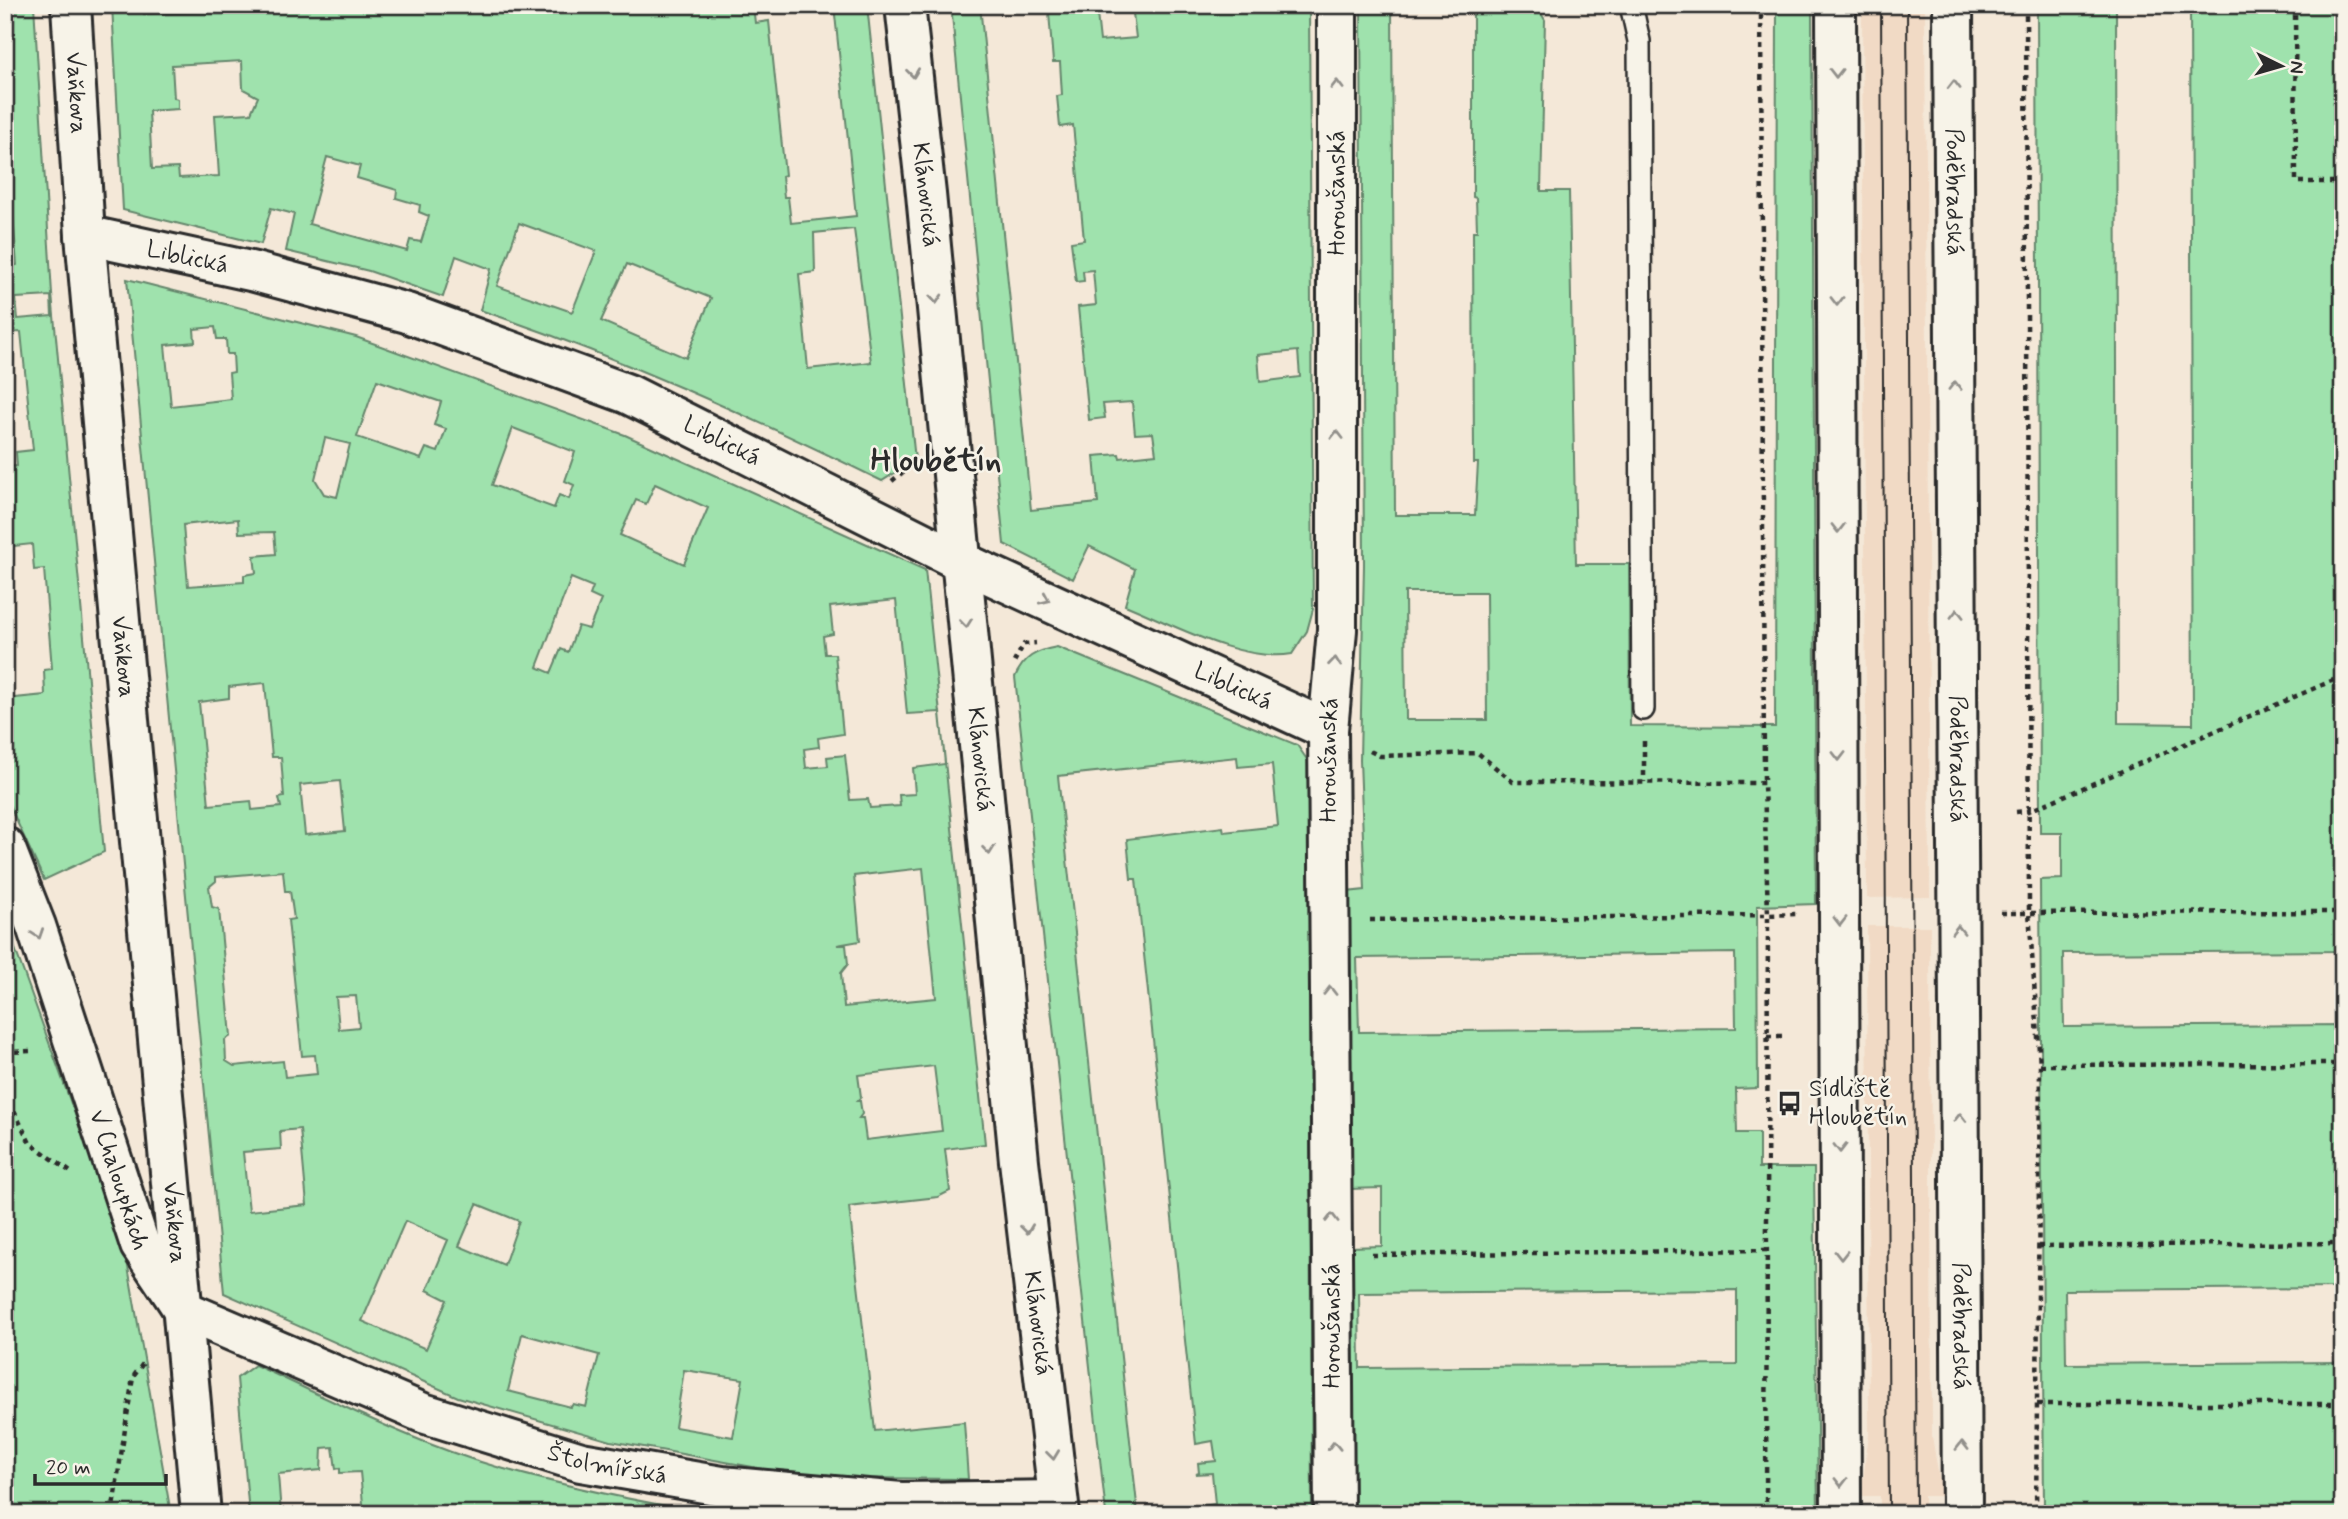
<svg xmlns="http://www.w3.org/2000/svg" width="2348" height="1519" font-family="Mynerve,sans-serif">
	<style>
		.built { fill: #f1dac5 }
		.green { fill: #9fe2ad; stroke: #65866c; stroke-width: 2; fill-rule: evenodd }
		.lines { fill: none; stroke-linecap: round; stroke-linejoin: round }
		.service-casing { stroke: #2b2b2b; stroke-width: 26 }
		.minor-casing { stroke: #2b2b2b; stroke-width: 44 }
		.primary-casing { stroke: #2b2b2b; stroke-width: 44 }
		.path { stroke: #2b2b2b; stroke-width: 4.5; stroke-dasharray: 5 5; stroke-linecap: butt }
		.service { stroke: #f7f3e8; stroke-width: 21 }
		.minor { stroke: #f7f3e8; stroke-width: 38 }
		.primary { stroke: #f7f3e8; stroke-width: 38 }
		.tram { stroke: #2b2b2b; stroke-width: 2 }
		.oneway { stroke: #918f8a }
		.labels { text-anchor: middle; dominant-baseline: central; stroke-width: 5; stroke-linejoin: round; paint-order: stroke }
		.street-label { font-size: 24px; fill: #2b2b2b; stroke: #f7f3e8 }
		.poi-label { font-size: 24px; fill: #2b2b2b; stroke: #f7f3e8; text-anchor: start }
		.district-label { font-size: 32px; font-weight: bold; fill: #2b2b2b; stroke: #f7f3e8 }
	</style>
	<rect width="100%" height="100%" fill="#f4e8d8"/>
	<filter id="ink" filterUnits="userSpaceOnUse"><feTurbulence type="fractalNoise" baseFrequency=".0143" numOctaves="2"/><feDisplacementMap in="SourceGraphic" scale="14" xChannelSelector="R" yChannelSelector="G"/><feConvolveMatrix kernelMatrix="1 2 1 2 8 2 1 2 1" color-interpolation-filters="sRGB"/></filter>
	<g filter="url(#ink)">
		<path class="built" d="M1862,5H1925L1930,897L1867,898Z
			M1867,926H1930L1932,1436L1942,1496H1924V1514H1880V1496H1861L1869,1434Z"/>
		<path class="green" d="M5,5H34L52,294L104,852L44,880L5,796V699L45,695L44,670L52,669L44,569L34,570L32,544L5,547V467L17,466L16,452L33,450L21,332L5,333V267L17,265L12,203H5ZM51,296L52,316L18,319L16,298Z
			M112,5H143L144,14L207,12V5H753L755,23L769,21L785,175L782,176L784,197H788L791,223L856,216L834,5H867L915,460L882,481C749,416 620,357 480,310L491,269L456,256L443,297L369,271L286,251L294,214L271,208L261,244L123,210ZM242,61L243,89L258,97L251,113L215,115L219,176L179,178L178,168L152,169L149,111L178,109V99L174,98L172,65ZM327,157L360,166L357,178L397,190L396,198L420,205L419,212L429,216L421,242L410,240L407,251L309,224ZM519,223L596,251L572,312L497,286ZM854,229L871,362L808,369L799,274L815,272L814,233ZM627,264L711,298L686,358L601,321Z
			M951,5H980L1031,510L1098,503L1094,456L1119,454L1120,458L1156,454L1153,433L1135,434L1132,402L1103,404L1105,418L1089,420L1078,307L1096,305L1093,270L1083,271L1084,281L1076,282L1071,242L1084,240L1073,125L1060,127L1057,96L1062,95L1060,62H1053L1049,13L1058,12L1057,5H1096L1100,41L1136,38L1132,5H1309L1313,609L1307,631L1292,654C1242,663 1172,624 1125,605L1135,569L1089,546L1073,579L1004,544ZM1298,351L1300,377L1260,382L1258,355Z
			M1361,5H1392L1395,515H1475L1478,463H1474L1473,231H1477L1476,198L1473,197V5H1536L1545,20L1541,191H1569L1576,564H1629L1630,726L1775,727L1777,5H1812L1816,904L1757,906L1758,1088L1736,1089L1737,1133H1759V1168H1814L1818,1514H1352L1350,1247L1382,1246V1188L1348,1189L1347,892L1365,890L1360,760L1364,565ZM1405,592H1486L1487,720H1406ZM1735,953L1736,1028L1359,1032L1357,958ZM1737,1290V1365L1360,1368L1359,1293Z
			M2037,5H2116L2118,723L2193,724L2190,5H2343V951L2063,953L2064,1027L2343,1025V1288L2065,1290L2066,1364L2343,1362V1514H2044L2040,880L2062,879V833H2040Z
			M127,279L356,337L625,435L925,570L985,1144L945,1149L950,1191L938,1197L849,1207L875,1431L964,1422L968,1479L857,1478L769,1470L611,1441L458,1397L224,1293ZM215,327L217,339H226L227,354H233L234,372L229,373L231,399L171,406L165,345L195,342L194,329ZM377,380L441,402L434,425L446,429L438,452L426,448L421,459L357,437ZM513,428L575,452L565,481L574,485L569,499L559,495L554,508L492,485ZM325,438L350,444L337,497L324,494L315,479ZM655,484L708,508L684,564L620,535L636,500L646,504ZM238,519L239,533L274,532L276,554L254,556L256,573L244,575V582L188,586L183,525ZM571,578L593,587L590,595L601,600L589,629L578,626L568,652L561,649L551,673L537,667ZM896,600L907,714L940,712L945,764L913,768L915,794L899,795L900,806L870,808L868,799L850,800L845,755L827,757L828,766L806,768L804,749L819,747L818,738L843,734L835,654H825L823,636L833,634L830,607ZM265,683L272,757H281L284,797L279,798L281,807L252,810L251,801L209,805L199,702L229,698V687ZM340,781L345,831L305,835L300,785ZM923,868L936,998L844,1007L841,973L848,964L846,945H837L860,941L854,876ZM283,871L285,891H290L294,919L288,920L302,1056L315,1055L317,1074L285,1077L283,1061L234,1066L226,1061L225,1040L231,1036L219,909L212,907L209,887L216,881V877ZM356,996L359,1027L339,1029L336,997ZM934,1066L942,1131L866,1140L863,1118H859L862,1114L860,1101H857L861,1097L858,1075ZM300,1129L307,1205L249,1211L243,1152L281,1149L280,1131ZM477,1204L519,1221L504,1265L459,1246ZM405,1221L448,1240L427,1290L447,1300L426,1349L362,1321ZM522,1334L599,1355L586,1407L573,1404L571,1407L508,1391ZM684,1370L743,1379L733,1437L675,1427Z
			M1057,647L1297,745L1308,761L1312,1514H1203L1202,1506L1215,1504L1212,1473L1196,1474L1199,1473L1198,1463L1216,1461L1213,1441L1196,1444L1136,879H1131L1127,839L1223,827L1224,832L1278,826L1272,764L1238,767L1237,757L1058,776L1138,1514H1106L1015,677C1024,657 1035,651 1057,647Z
			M5,921L126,1255L171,1514H5Z
			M255,1365C334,1401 413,1443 497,1467C568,1487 640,1502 712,1514H449L437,1510L436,1514H364L360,1472L340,1473V1468L336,1469L333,1447L322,1448L321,1470L278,1474L281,1514H249L237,1378Z"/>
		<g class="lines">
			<defs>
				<path id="service" d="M1631,5L1639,41L1643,709"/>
				<g id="minor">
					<path id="s1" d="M71,5L85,235L201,1514"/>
					<path id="s2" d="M905,5L926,194L1019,1161L1060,1514"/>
					<path id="s3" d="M85,235L255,272L407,313L628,394L960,561L1328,730"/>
					<path id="s4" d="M5,847L36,926L140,1245L180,1305"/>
					<path id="s5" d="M183,1310L423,1413L581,1462L722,1486L901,1502L1058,1500"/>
					<path id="s6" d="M1334,1514L1328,730L1337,630V5"/>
				</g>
				<g id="primary">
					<path d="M1836,5L1841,1514"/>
					<path id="s7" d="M1953,5L1962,1514"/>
				</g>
			</defs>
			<use href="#service" class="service-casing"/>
			<use href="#minor" class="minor-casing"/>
			<use href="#primary" class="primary-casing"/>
			<path class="path" d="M1761,5L1764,783
				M2026,5L2029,912L2040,1065L2036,1514
				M2295,5L2296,182H2343
				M892,481L909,467
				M1014,662L1024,644L1036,643
				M1644,741V782
				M1370,751L1380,756L1478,753L1513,782L1764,783L1768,915L1799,914
				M2016,812L2029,811L2343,676
				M2001,913L2343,912
				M1370,920L1768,915L1766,1514
				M1767,1036H1782
				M5,1052L32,1051
				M2040,1065L2343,1064
				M5,1093L30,1143L72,1173
				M2038,1246L2343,1243
				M1372,1255L1767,1250
				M2037,1404H2343
				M112,1514L133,1377L144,1362"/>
			<use href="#service" class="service"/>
			<use href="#minor" class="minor"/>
			<use href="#primary" class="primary"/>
			<path class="tram" d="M1881,5L1889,1514
				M1907,5L1916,1514"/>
		</g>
		<defs><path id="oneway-chevron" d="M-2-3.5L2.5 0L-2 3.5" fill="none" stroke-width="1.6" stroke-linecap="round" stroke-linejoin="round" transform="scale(1.75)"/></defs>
		<g class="oneway">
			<use href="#oneway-chevron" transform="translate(913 73) rotate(83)"/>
			<use href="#oneway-chevron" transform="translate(1836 73) rotate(90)"/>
			<use href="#oneway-chevron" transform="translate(1337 85) rotate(-90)"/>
			<use href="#oneway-chevron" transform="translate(1954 85) rotate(-90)"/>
			<use href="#oneway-chevron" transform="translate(936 299) rotate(85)"/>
			<use href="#oneway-chevron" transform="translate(1837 301) rotate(90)"/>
			<use href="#oneway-chevron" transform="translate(1955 386) rotate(-90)"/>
			<use href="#oneway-chevron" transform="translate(1337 435) rotate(-90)"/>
			<use href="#oneway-chevron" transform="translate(1838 528) rotate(90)"/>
			<use href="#oneway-chevron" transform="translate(1045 599) rotate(24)"/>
			<use href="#oneway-chevron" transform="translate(1957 614) rotate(-90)"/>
			<use href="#oneway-chevron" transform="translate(966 623) rotate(84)"/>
			<use href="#oneway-chevron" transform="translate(1335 662) rotate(-84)"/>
			<use href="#oneway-chevron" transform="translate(1839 756) rotate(90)"/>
			<use href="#oneway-chevron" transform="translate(989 850) rotate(84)"/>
			<use href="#oneway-chevron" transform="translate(1840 921) rotate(90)"/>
			<use href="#oneway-chevron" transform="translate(1958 930) rotate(-90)"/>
			<use href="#oneway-chevron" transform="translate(38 934) rotate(71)"/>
			<use href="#oneway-chevron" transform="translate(1330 991) rotate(-90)"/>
			<use href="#oneway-chevron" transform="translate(1960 1118) rotate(-90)"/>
			<use href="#oneway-chevron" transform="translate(1840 1148) rotate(90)"/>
			<use href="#oneway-chevron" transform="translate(1332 1218) rotate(-90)"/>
			<use href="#oneway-chevron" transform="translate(1027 1229) rotate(83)"/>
			<use href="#oneway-chevron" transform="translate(1841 1255) rotate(90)"/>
			<use href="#oneway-chevron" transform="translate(1334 1446) rotate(-91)"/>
			<use href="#oneway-chevron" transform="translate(1962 1446) rotate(-90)"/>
			<use href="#oneway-chevron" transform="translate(1053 1455) rotate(83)"/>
			<use href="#oneway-chevron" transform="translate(1841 1482) rotate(90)"/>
		</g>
	</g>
	<defs>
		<symbol id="bus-bare" viewBox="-9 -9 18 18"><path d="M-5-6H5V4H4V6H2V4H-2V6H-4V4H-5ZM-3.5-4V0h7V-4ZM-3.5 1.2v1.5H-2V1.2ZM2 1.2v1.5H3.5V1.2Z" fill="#2b2b2b" stroke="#f7f3e8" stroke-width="2.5" paint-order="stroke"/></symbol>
	</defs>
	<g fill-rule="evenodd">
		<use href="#bus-bare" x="1772" y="1086" width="35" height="35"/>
	</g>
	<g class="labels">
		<g class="street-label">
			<text stroke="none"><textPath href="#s1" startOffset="88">Vaňkova</textPath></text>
			<text transform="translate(1337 193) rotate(-90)">Horoušanská</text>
			<text stroke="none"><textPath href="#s7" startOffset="187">Poděbradská</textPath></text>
			<text stroke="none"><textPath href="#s2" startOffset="191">Klánovická</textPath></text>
			<text stroke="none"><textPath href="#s3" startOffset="105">Liblická</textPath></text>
			<text stroke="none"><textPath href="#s3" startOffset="672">Liblická</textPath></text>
			<text stroke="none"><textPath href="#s1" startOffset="654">Vaňkova</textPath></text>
			<text stroke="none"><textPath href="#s3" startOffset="1239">Liblická</textPath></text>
			<text stroke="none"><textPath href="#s6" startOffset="754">Horoušanská</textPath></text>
			<text stroke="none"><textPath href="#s2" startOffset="758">Klánovická</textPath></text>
			<text stroke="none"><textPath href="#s7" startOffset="754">Poděbradská</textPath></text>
			<text stroke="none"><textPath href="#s4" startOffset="352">V Chaloupkách</textPath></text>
			<text stroke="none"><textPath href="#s1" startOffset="1222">Vaňkova</textPath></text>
			<text stroke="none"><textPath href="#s2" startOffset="1325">Klánovická</textPath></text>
			<text transform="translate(1332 1326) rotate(-90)">Horoušanská</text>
			<text stroke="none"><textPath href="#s7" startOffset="1321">Poděbradská</textPath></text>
			<text stroke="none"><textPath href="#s5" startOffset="453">Štolmířská</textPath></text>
		</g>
		<g class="poi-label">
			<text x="1809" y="1089">Sídliště<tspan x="1809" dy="28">Hloubětín</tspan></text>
		</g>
		<g class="district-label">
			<text x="936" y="461">Hloubětín</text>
		</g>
	</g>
	<rect width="2348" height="1519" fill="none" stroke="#f7f3e8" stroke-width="28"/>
	<rect x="14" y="14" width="2320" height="1491" fill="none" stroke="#2b2b2b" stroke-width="2.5" filter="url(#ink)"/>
	<g transform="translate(2281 66) rotate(95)" stroke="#f7f3e8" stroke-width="5" paint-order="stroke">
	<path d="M0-5L12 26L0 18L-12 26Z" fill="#2b2b2b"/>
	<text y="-10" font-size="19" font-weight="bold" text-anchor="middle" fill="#2b2b2b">N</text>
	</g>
	<path d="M35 1474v10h131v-10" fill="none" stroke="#2b2b2b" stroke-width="3.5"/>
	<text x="46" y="1474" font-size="21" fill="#2b2b2b" stroke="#f7f3e8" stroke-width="5" paint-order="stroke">20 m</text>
</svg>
